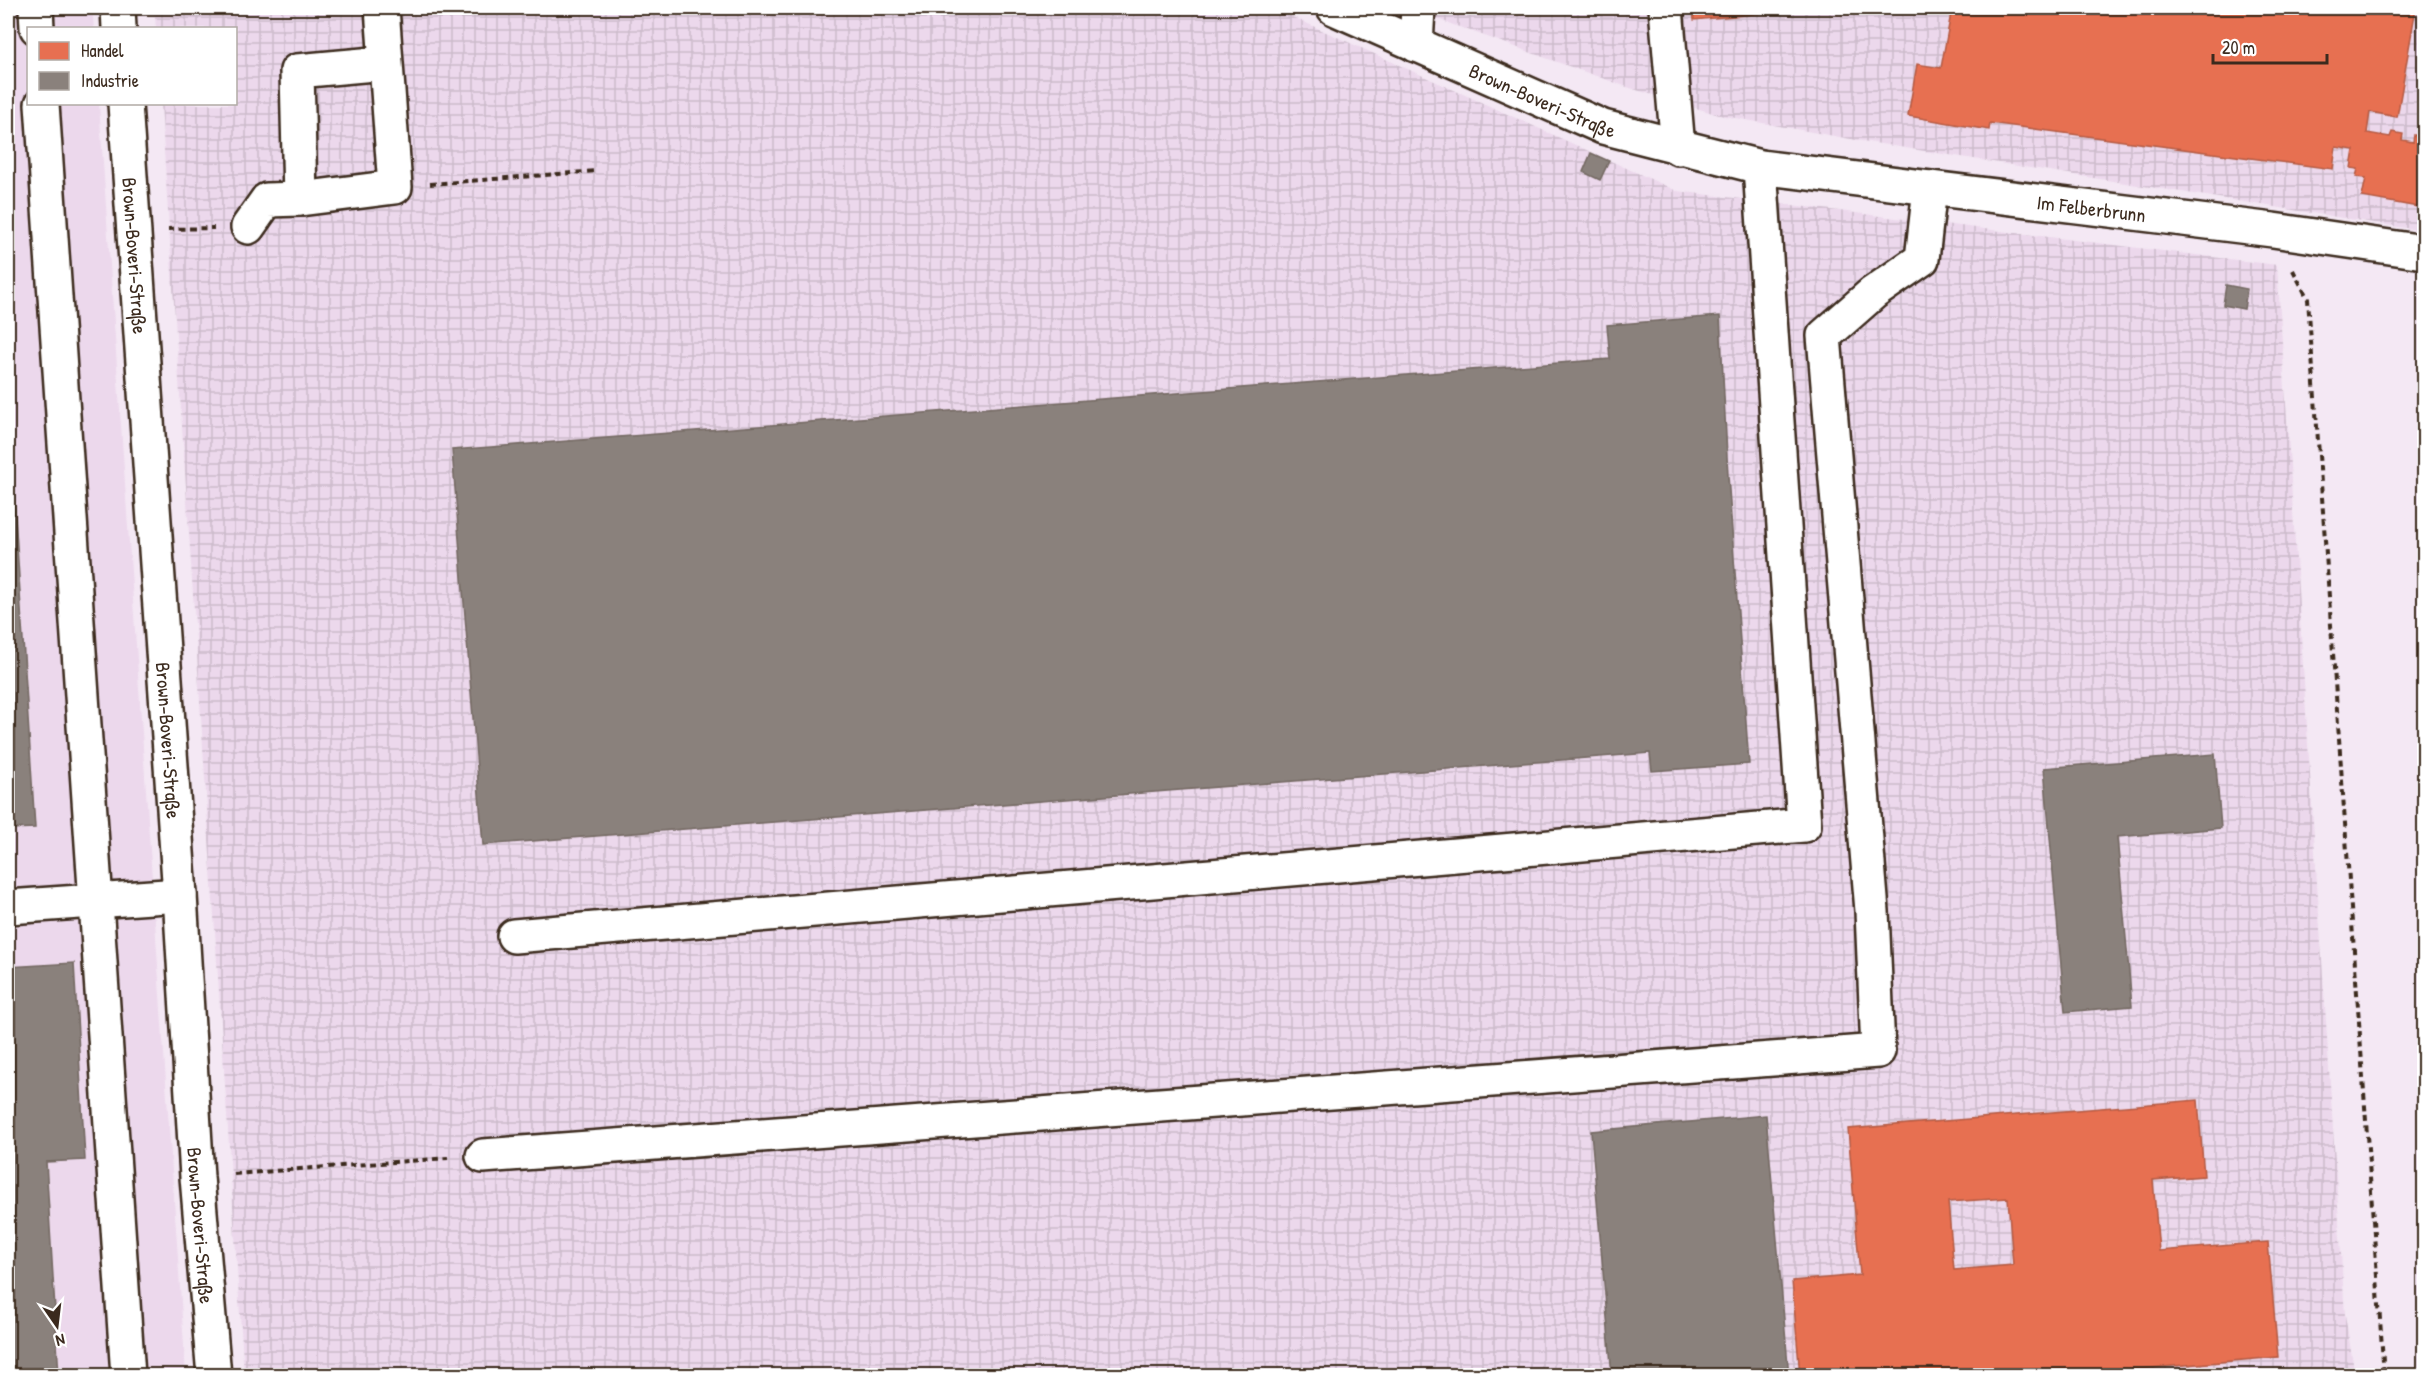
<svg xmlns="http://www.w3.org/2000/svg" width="2432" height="1383" font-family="'Patrick Hand',sans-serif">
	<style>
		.built { fill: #ecd8ec }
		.industrial { fill: url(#industrial-grid) }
		.shops { fill: #e76f51; stroke: #b35a42; stroke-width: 1.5; fill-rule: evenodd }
		.industry { fill: #8a817c; stroke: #726760; stroke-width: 1.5 }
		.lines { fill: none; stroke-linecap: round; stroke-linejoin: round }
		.minor-casing { stroke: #3b2a1e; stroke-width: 38 }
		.path { stroke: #3b2a1e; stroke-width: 4; stroke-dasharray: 6 4.5; stroke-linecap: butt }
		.minor { stroke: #fff; stroke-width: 33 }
		.labels { text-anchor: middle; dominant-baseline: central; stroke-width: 6; stroke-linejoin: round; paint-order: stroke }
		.street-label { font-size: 20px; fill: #3b2a1e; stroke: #fff }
	</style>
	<defs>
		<pattern id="industrial-grid" width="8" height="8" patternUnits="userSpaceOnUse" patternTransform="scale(1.5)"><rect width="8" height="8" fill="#ecd8ec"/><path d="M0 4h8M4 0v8" fill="none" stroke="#cbbaca"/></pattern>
	</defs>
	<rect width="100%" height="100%" fill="#f4e8f4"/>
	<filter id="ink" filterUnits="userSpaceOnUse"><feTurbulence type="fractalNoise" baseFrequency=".0167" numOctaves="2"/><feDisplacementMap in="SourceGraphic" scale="12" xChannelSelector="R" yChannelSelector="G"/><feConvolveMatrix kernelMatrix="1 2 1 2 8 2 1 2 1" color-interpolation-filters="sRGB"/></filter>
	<g filter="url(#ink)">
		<path class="built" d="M8,8H92L94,28H28V104H99L186,1375H8Z"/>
		<path class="industrial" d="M154,8H1273L1677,191L2277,265L2345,1315L2355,1375H244L161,104H236V28H156Z
			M1406,8H2424V231L1856,140L1719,115L1630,88Z"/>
		<path class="shops" d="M1693,8H1814L1694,20Z
			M1952,8H2416L2397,117L2370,112L2367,133L2390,137L2392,132L2403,134L2402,140L2413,142L2414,135L2424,137V208L2362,197L2366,178L2356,177L2358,169L2351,168L2354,150L2336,147L2333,169L1990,123L1989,130L1908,116L1917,64L1941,68Z
			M2198,1100L2204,1176L2153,1180L2159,1251L2268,1242L2278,1357L2058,1376H1800L1792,1281L1860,1275L1848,1129ZM2008,1198L2013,1265L1954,1270L1948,1202Z"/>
		<path class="industry" d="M1591,153L1609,161L1600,180L1583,172Z
			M2226,285L2247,289L2244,309L2223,305Z
			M1720,316L1728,476L1749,764L1652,771L1650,753L483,845L452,450L1610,359L1607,325Z
			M8,405L35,828L8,829Z
			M2215,754L2221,828L2117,837L2132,1006L2065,1012L2044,768Z
			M74,963L85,1160L46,1162L59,1376H8V967Z
			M1766,1115L1789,1376H1612L1591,1131Z"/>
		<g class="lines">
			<defs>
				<g id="minor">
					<path d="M36,8L37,28"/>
					<path d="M118,8L119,28"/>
					<path id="s1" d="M1334,8L1603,127L1760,167L2273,230L2424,252"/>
					<path d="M1666,8L1678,148"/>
					<path d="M1416,45L1418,8"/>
					<path d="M42,104L128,1376"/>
					<path id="s2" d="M125,104L180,895L197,1177L214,1376"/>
					<path d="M300,199L297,71L385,63"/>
					<path d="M248,227L267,200L300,199L395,187L382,8"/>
					<path d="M8,907L180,895"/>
					<path d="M514,936L1804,825L1760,167"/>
					<path d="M483,1156L1878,1051L1872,911L1824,336L1873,293L1922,259L1930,188"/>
				</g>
			</defs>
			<use href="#minor" class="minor-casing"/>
			<path class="path" d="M430,184L597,171
				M168,229L214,228
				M2293,270L2308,299L2384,1376
				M234,1174L448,1158"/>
			<use href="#minor" class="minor"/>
		</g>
	</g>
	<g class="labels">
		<g class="street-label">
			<text stroke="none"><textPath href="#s1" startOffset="228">Brown-Boveri-Straße</textPath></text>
			<text stroke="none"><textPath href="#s1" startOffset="790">Im Felberbrunn</textPath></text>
			<text stroke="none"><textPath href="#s2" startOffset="152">Brown-Boveri-Straße</textPath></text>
			<text stroke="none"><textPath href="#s2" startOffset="638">Brown-Boveri-Straße</textPath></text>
			<text stroke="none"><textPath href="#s2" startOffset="1124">Brown-Boveri-Straße</textPath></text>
		</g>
	</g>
	<rect width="2432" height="1383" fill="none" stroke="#fff" stroke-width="30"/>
	<rect x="15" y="15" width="2402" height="1353" fill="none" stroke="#3b2a1e" stroke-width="2" filter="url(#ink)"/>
	<rect x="27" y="27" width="210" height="78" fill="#ffffff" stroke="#b1aaa5" stroke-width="1.5"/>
	<rect x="39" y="42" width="30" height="18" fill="#e76f51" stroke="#b1aaa5" stroke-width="1.5"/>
	<text x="81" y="57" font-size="18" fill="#3b2a1e">Handel</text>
	<rect x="39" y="72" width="30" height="18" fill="#8a817c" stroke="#b1aaa5" stroke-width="1.5"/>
	<text x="81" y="87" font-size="18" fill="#3b2a1e">Industrie</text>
	<g transform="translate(57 1326) rotate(166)" stroke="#ffffff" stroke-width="4.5" paint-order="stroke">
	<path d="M0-4.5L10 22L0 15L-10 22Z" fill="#3b2a1e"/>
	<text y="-9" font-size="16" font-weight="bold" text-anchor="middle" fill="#3b2a1e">N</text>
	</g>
	<path d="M2213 54v9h114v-9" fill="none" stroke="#3b2a1e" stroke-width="3"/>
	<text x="2222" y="54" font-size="18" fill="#3b2a1e" stroke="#ffffff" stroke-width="4.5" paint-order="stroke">20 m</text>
</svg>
